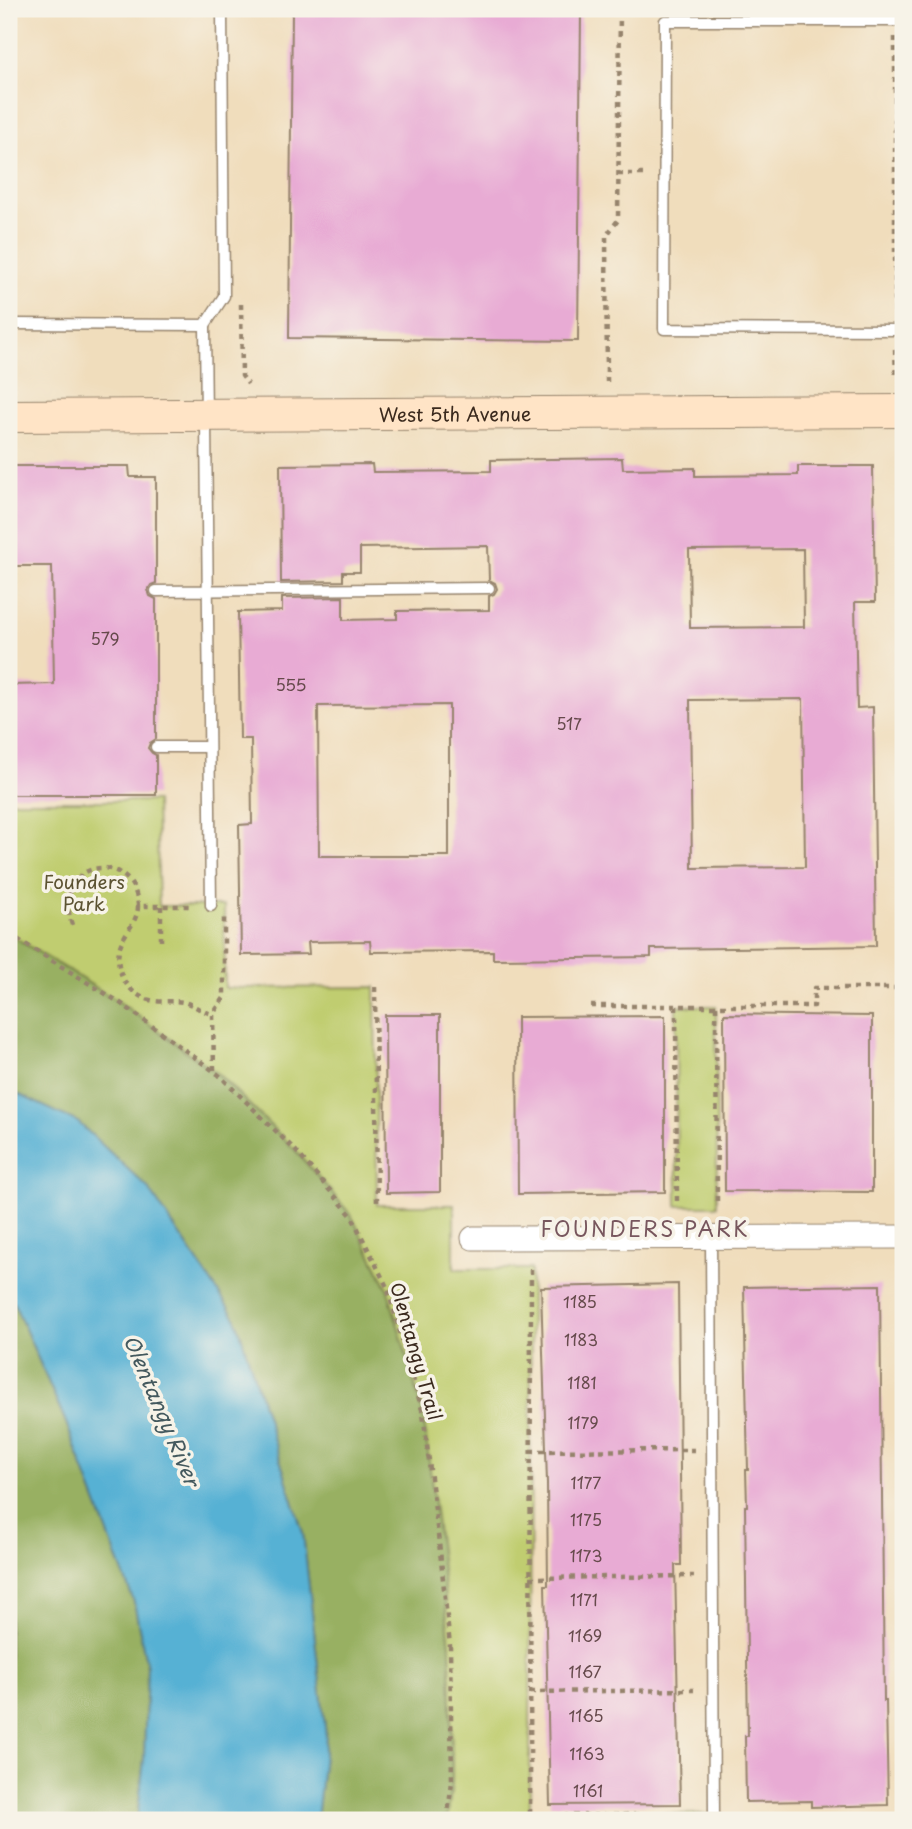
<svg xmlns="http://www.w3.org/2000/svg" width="912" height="1829" font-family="'Playpen Sans',sans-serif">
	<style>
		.green { fill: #c0cd6f; stroke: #7e7c46; stroke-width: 2 }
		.forest { fill: #98b062; stroke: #6a6d40; stroke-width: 2 }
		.water { fill: #56b1d4; stroke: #486e79; stroke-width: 2 }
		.building { fill: #e8abd4; fill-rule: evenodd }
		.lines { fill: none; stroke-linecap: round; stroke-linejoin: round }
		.service-casing { stroke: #96846d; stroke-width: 13 }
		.minor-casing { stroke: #96846d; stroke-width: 25 }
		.secondary-casing { stroke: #96846d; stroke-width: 34 }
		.path { stroke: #96846d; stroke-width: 4.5; stroke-dasharray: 5 5; stroke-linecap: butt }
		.service { stroke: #fff; stroke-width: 10 }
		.minor { stroke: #fff; stroke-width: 23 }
		.secondary { stroke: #ffe4c6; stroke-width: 32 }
		.labels { text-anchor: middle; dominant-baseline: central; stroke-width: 7; stroke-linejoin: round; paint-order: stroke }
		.number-label { font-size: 16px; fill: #664a4c }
		.street-label { font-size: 19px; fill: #3b2a1e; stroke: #f7f3e8 }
		.park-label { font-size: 19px; fill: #5c5332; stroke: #f7f3e8 }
		.neighbourhood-label { font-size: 21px; letter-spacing: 2px; fill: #78575e; stroke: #f7f3e8 }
		.water-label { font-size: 21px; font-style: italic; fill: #44595e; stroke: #f7f3e8 }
	</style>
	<rect width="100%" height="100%" fill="#f7f3e8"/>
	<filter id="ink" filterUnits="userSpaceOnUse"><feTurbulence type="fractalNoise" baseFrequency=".0143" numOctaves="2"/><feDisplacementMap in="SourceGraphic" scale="14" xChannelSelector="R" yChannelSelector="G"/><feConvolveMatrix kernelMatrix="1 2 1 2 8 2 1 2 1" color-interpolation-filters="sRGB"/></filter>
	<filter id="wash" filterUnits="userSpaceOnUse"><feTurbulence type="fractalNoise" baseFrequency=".00686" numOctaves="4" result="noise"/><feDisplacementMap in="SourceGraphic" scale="28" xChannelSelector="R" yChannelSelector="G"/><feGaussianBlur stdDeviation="1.57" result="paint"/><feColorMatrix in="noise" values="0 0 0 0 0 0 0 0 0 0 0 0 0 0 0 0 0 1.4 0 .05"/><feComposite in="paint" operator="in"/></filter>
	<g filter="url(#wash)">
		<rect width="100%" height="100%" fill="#f0ddbc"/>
		<path class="green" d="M9,801H156L159,906H224L225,988L375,987L377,1205H454V1269H531L530,1815L714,1814V1820H447L452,1782L450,1646L387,1287L351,1215L295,1150L219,1075L119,1002L9,934Z
			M676,1006H716L717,1206H677Z"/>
		<path class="forest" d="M9,934L119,1002L219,1075L295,1150L351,1215L387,1287L423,1413L440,1551L450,1646L452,1782L447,1820H317L326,1736L303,1533L236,1319L148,1188L78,1122L9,1090Z
			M9,1292L65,1420L134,1602L147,1667L144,1759L137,1820H9Z"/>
		<path class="water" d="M9,1090L78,1122L148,1188L236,1319L303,1533L326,1736L317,1820H137L144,1759L147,1667L134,1602L65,1420L9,1292Z"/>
		<g id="blocks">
			<path class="building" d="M292,9H581L578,341L289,338Z
				M622,458L623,469L695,468V476L798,475V466H873L875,602H855L857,708L873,707L876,946L651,949V957L493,959V951L371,952L370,941L308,942L309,954L241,955L239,825L252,824L251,739H240L238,612L282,611V598L343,597V620L397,619V611L489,610V596L494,594L497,589L495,583L489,580L488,546L360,548V572H343V581L281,582L280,465L372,464L373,472L491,471V460ZM803,549L804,627L690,628L689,550ZM803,699L805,867L692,868L690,700ZM449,705V856H319L318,706Z
				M9,466H129L130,477H156V583L151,585L148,590L150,596L156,599V739L150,743L148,748L152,753L156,755V795H9V685L54,684L52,566H9Z
				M724,1014L872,1016V1192L725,1191Z
				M385,1015H440V1192L386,1193Z
				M665,1016V1192L518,1194L517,1017Z
				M678,1284L681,1565H675L680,1804L550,1805L545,1585H548L547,1483L541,1287Z
				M880,1285L884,1701H886L888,1805L811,1807V1801L746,1802L745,1736H748L745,1506H747L746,1470H748L744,1287Z"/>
		</g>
	</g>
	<g filter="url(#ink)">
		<use href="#blocks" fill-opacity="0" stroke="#96846d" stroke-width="2"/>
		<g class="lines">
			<defs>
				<path id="service" d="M903,21H665L664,329L903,330
					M9,324L205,325L211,906
					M205,325L224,296L222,9
					M156,591L489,588
					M156,747H209
					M711,1237L714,1820"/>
				<path id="minor" d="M473,1238L903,1237"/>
				<g id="secondary">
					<path id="s1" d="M9,416L903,411"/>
				</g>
			</defs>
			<use href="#service" class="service-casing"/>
			<use href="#minor" class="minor-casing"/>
			<use href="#secondary" class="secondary-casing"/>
			<path class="path" d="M895,37V312
				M618,174H645
				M241,304L242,376L248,384
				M895,349L896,379
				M607,382L606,236L618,220L620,9
				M138,906C138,923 122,934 119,950C115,972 128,995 150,1000C161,1003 172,1000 183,1002C193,1004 202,1012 213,1014
				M72,925C50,857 135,849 138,906H193
				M9,934L119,1002L219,1075L295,1150L351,1215L387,1287L423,1413L440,1551L450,1646L452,1782L447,1820
				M161,941V906
				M375,987L377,1205
				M591,1006H814V988H899
				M676,1006L677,1206
				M716,1006L717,1206
				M214,1070L213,1014L224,998V918
				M531,1269L530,1816L696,1814
				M530,1451L694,1450
				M530,1578L694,1576
				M530,1692L694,1690"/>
			<use href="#service" class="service"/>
			<use href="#minor" class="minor"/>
			<use href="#secondary" class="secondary"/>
		</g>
	</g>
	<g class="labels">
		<g class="number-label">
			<text x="105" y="638">579</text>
			<text x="291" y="684">555</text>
			<text x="569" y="723">517</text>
			<text x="580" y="1301">1185</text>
			<text x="581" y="1339">1183</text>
			<text x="582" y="1382">1181</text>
			<text x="583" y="1422">1179</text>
			<text x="586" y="1482">1177</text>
			<text x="586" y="1519">1175</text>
			<text x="586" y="1555">1173</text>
			<text x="584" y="1599">1171</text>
			<text x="585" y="1635">1169</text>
			<text x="585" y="1671">1167</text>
			<text x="586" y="1715">1165</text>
			<text x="587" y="1753">1163</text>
			<text x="588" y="1790">1161</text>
		</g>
		<g class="street-label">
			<text stroke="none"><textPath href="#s1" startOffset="446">West 5th Avenue</textPath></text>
			<text transform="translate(417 1351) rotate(74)">Olentangy Trail</text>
		</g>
		<g class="park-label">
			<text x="84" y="881">Founders<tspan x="84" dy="22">Park</tspan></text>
		</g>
		<g class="neighbourhood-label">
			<text x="645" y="1228">FOUNDERS PARK</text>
		</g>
		<g class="water-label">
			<text transform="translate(163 1410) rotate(67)">Olentangy River</text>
		</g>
	</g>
	<rect width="912" height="1829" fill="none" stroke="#f7f3e8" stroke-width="35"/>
</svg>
